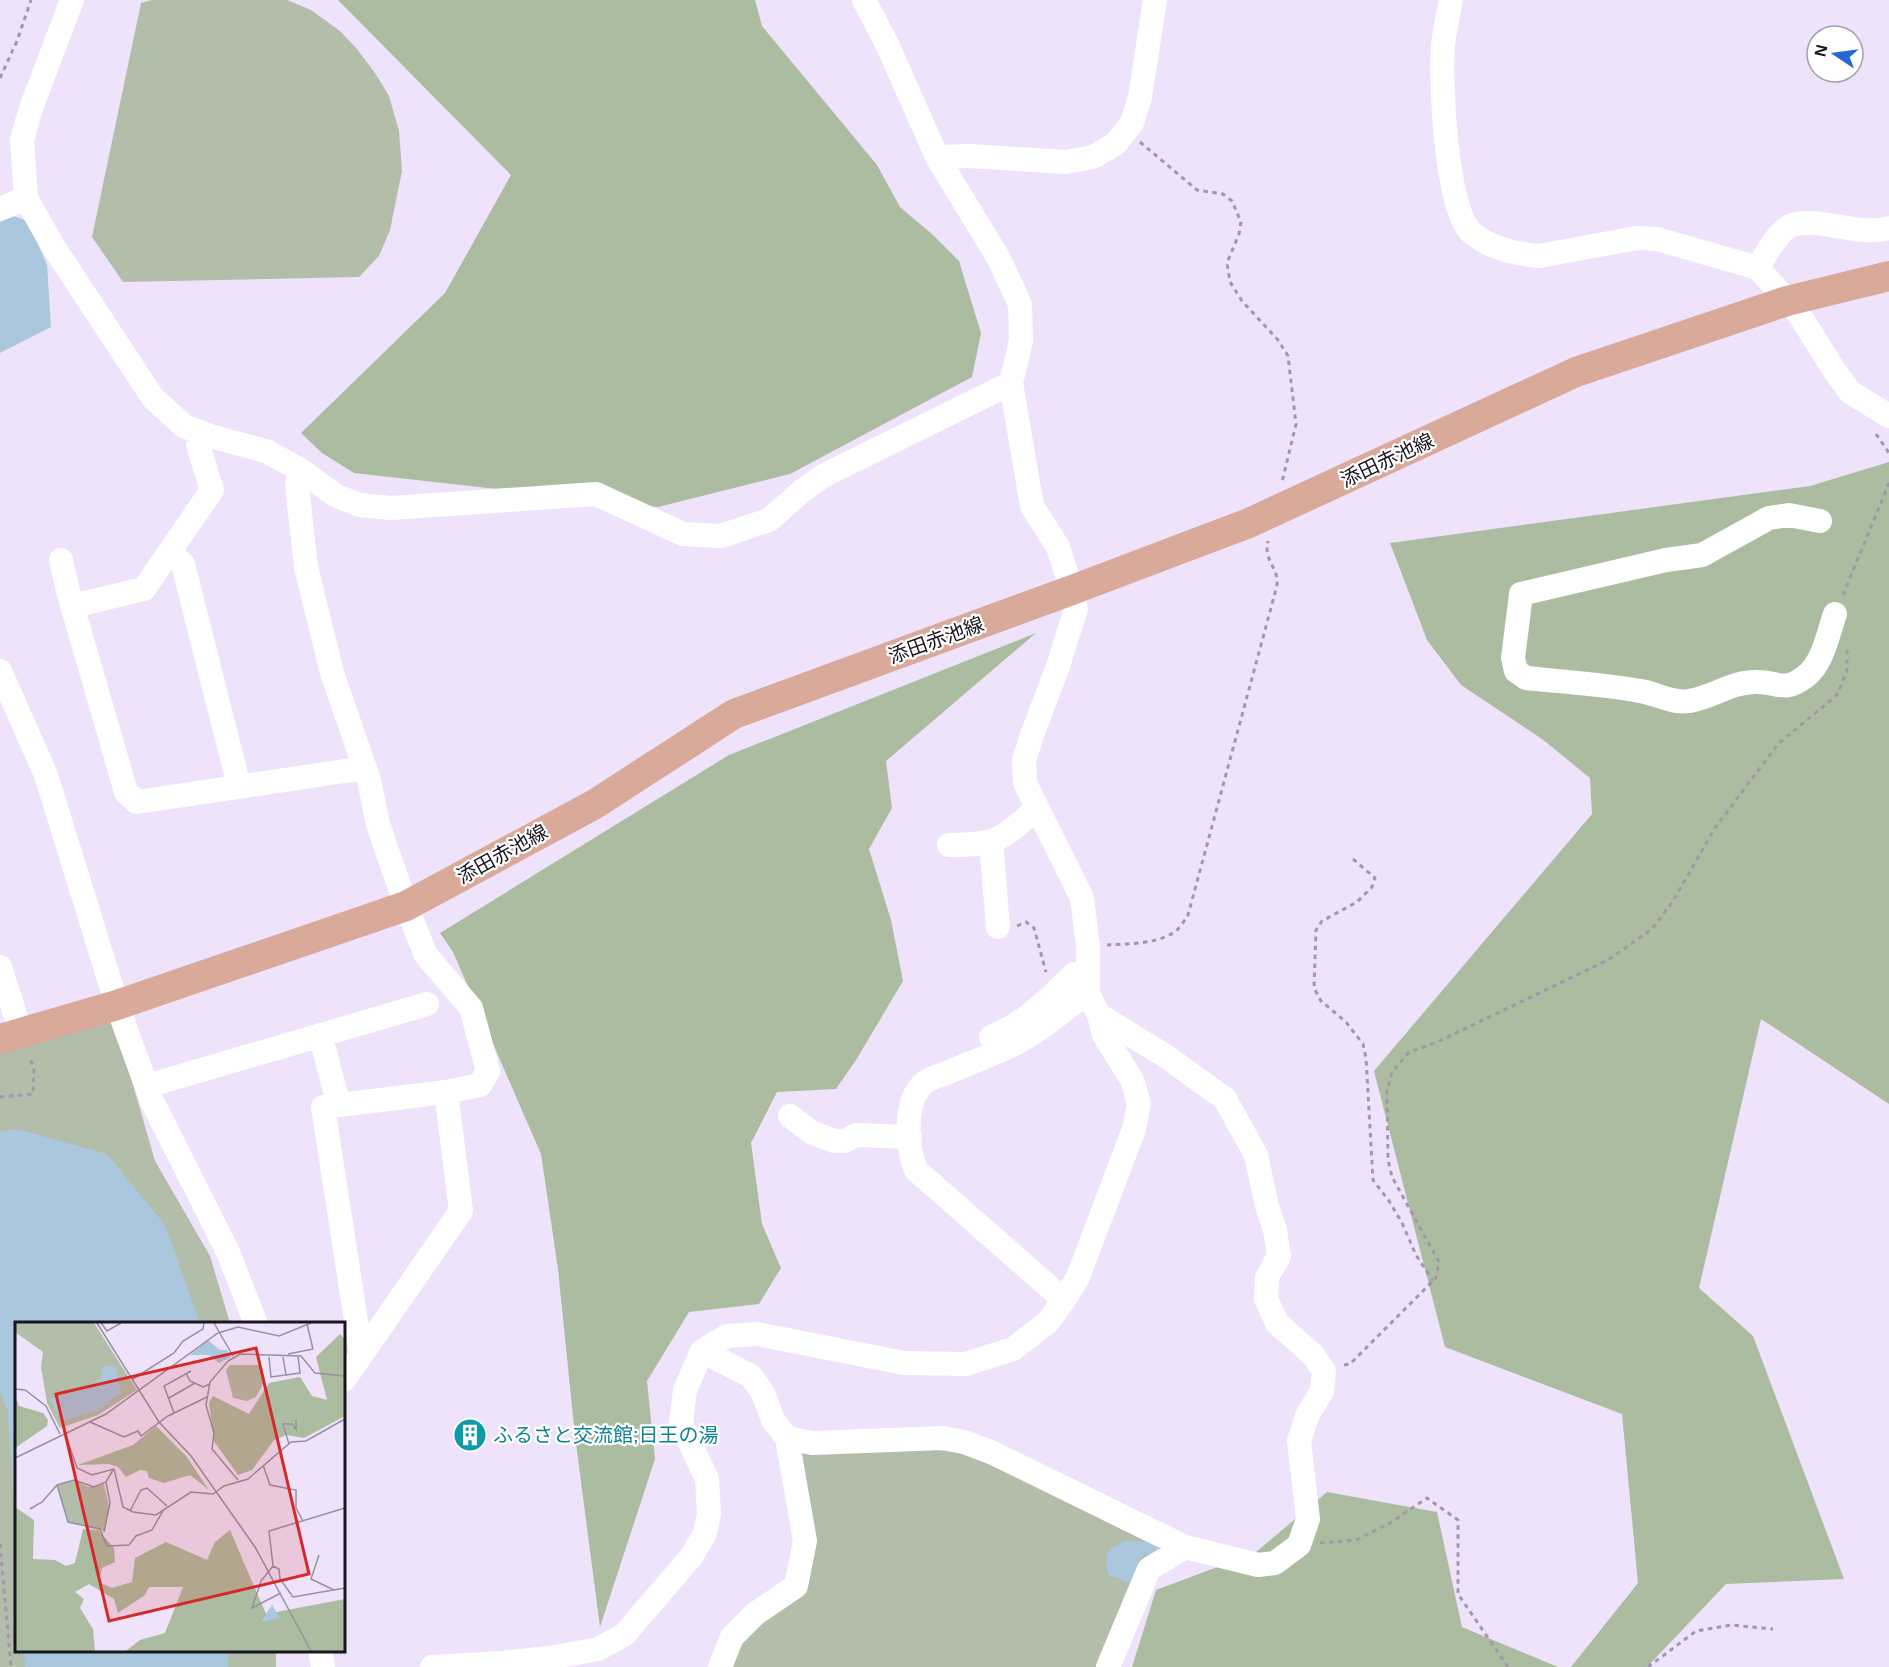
<svg xmlns="http://www.w3.org/2000/svg" width="1889" height="1667" font-family="Helvetica,'Noto Sans JP',sans-serif">
	<style>
		.green { fill: #b2bea9 }
		.forest { fill: #acbca0 }
		.water { fill: #aac7dd }
		.lines { fill: none; stroke-linecap: round; stroke-linejoin: round }
		.path { stroke: #a198aa; stroke-width: 3; stroke-dasharray: 4.5 4.5; stroke-linecap: butt }
		.minor { stroke: #fff; stroke-width: 24 }
		.major { stroke: #d9a99a; stroke-width: 30 }
		.labels { text-anchor: middle; dominant-baseline: central; stroke-width: 4.5; stroke-linejoin: round; paint-order: stroke }
		.street-label { font-size: 20px; fill: #19151e; stroke: #fff }
		.culture-label { font-size: 20px; fill: #0d838f; stroke: #fff; text-anchor: start }
		.inset-road { fill: none; stroke: #9991a2; stroke-width: 1.5 }
		.view { fill: #d62828; fill-opacity: 0.15; stroke: #d62828; stroke-width: 3 }
		.inset-edge { fill: none; stroke: #19151e; stroke-width: 3 }
	</style>
	<rect width="100%" height="100%" fill="#eee3fa"/>
	<path class="green" d="M152,0H287L311,10L340,31L357,49L375,73L389,96L399,131L402,171L390,230L379,256L359,277L123,282L92,237L141,3Z
		M114,1019L155,1161L210,1256L230,1323L16,1324V1650L276,1651V1667H0V1049Z
		M914,1446L985,1457L1170,1542L1108,1667H720L796,1586L799,1451Z"/>
	<path class="forest" d="M338,0H755L762,26L877,165L900,207L933,235L959,261L981,333L972,377L790,474L658,507L354,473L322,453L301,433L445,293L511,175Z
		M1889,462V1104L1761,1019L1699,1288L1753,1336L1844,1579L1726,1584L1647,1667H1571L1638,1583L1622,1414L1445,1347L1374,1071L1592,814L1590,778L1542,739L1461,685L1427,640L1390,543L1810,486Z
		M1036,633L886,761L892,808L869,849L891,920L903,981L856,1060L836,1089L777,1092L751,1143L762,1224L781,1268L759,1304L689,1312L647,1381L655,1459L600,1627L575,1436L558,1269L541,1154L453,952L440,933L729,755Z
		M1327,1492L1437,1512L1462,1627L1558,1667H1132L1156,1590L1255,1553Z"/>
	<path class="water" d="M13,216L28,221L47,265L51,327L0,353V222Z
		M17,1129L107,1154L165,1225L200,1323L16,1324V1538L8,1412L0,1392V1132Z
		M1127,1541L1160,1542L1166,1545L1153,1558L1145,1554L1139,1560L1132,1581L1127,1583L1117,1577L1109,1576C1102,1554 1107,1548 1127,1541Z
		M24,1651H228V1667H25Z"/>
	<g class="lines">
		<path class="path" d="M0,78L17,41L31,0
			M1140,142L1197,190L1223,194L1232,201L1241,222L1239,234L1227,263L1230,282L1242,301L1278,340L1288,356L1296,424L1282,482
			M1876,434L1889,453
			M1843,595L1889,483
			M1353,859L1375,878L1372,887L1357,902L1322,921L1316,930L1314,988L1321,1001L1346,1022L1363,1044L1366,1058L1373,1180L1389,1201L1402,1223L1416,1255L1433,1281
			M1017,926L1026,922L1034,928L1046,972
			M1107,945C1127,944 1155,944 1173,933C1179,930 1184,921 1188,915L1275,593C1276,589 1278,583 1277,578C1274,564 1264,558 1268,541
			M0,1097L33,1094L34,1069L29,1056
			M1344,1365L1350,1364L1436,1278L1439,1262L1392,1177L1388,1160L1387,1091L1392,1072L1409,1052L1435,1043L1608,960L1652,929L1673,901L1715,828L1778,744L1837,695L1847,670V649
			M1320,1543L1356,1540L1390,1523L1427,1498L1458,1520V1594L1508,1667
			M0,1544L11,1667
			M1648,1667L1696,1631L1731,1625L1773,1629"/>
		<path class="minor" d="M72,0L30,111L22,140L26,198L53,246L153,398L184,426L210,436L266,451L299,469L335,495L359,505L391,508L596,494L683,534L721,536L769,520L802,491L823,476L1011,383
			M1451,0C1448,15 1445,30 1443,45C1440,81 1446,209 1471,232C1489,248 1516,254 1539,256L1637,238L1657,239L1758,268L1799,314L1834,370L1850,392L1889,416
			M937,157L970,156L1066,162L1093,157L1115,144L1132,123L1140,97L1155,0
			M0,209L26,198
			M1758,268C1765,256 1778,230 1792,225C1819,216 1855,237 1889,228
			M299,469L297,486L306,567L332,673L369,780L378,824L406,906L426,955L471,1008L488,1071L480,1085L446,1092L323,1107L361,1353
			M1820,521L1789,515L1769,518L1702,555L1666,560L1521,594L1513,658L1516,671L1526,678C1564,682 1603,684 1640,691C1656,693 1672,704 1689,701C1711,698 1731,682 1755,682C1778,681 1783,694 1806,676C1823,663 1828,634 1835,614
			M169,552L183,564L239,786
			M61,560L68,591L126,792L137,802L365,768
			M72,606L144,589L212,490L198,445L201,433
			M0,671L46,775L117,1005L152,1101L228,1252L256,1324
			M991,842L998,927
			M949,845C997,845 1001,840 1036,809
			M0,967L21,1033
			M1099,1015L1167,1057L1225,1099L1256,1155L1267,1206L1275,1230L1279,1256L1267,1277L1266,1299L1277,1323L1313,1355L1324,1371L1322,1391L1307,1416L1299,1441L1308,1519L1299,1545L1275,1563L1258,1565L1185,1547L1149,1569L1108,1667
			M320,1035L339,1105
			M991,1037C1024,1024 1049,999 1074,974
			M147,1086L427,1004
			M790,1116L811,1132L834,1141H844L856,1135L910,1137
			M1064,1300L916,1170C907,1148 903,1101 924,1083C928,1079 938,1076 944,1074C970,1063 996,1054 1020,1041C1045,1028 1064,1008 1088,994
			M702,1351L751,1376L763,1393L773,1420L787,1438L805,1541L796,1586L755,1614L732,1637L720,1667
			M344,1380L461,1211L446,1092
			M787,1438L812,1443L943,1438L964,1442L993,1453L1185,1547
			M320,1650L323,1667
			M432,1667L501,1663L555,1657L598,1649L624,1635L691,1557L705,1533L709,1514L707,1479L681,1424L685,1390L702,1351L727,1336L757,1334L904,1363L966,1364L1013,1349L1048,1322L1064,1300L1078,1277L1134,1129L1139,1103L1132,1080L1104,1035L1099,1015L1088,994V946L1082,898L1025,783L1024,760L1032,735L1057,669L1076,609L1072,590L1058,547L1032,506L1011,383L1021,341L1020,304L999,259L937,157L888,46L864,0"/>
		<path class="major" d="M0,1039L117,1005L406,906L595,804L734,714L1072,590L1249,523L1576,372L1787,301L1889,276"/>
	</g>
	<defs>
		<symbol id="building-disc" viewBox="-11 -11 22 22"><circle r="9.5" fill="#0f9aa8" stroke="#fff"/><path d="M-4-6H4V6H1V3H-1V6H-4ZM-2.5-4.3h1.7v1.8h-1.7ZM.8-4.3h1.7v1.8H.8ZM-2.5-1h1.7V.8h-1.7ZM.8-1h1.7V.8H.8Z" fill="#fff"/></symbol>
	</defs>
	<g fill-rule="evenodd">
		<use href="#building-disc" x="451" y="1416" width="38" height="38"/>
	</g>
	<g class="labels">
		<g class="street-label">
			<text transform="translate(1387 460) rotate(-25)">添田赤池線</text>
			<text transform="translate(936 640) rotate(-20)">添田赤池線</text>
			<text transform="translate(502 854) rotate(-29)">添田赤池線</text>
		</g>
		<g class="culture-label">
			<text x="493" y="1435">ふるさと交流館;日王の湯</text>
		</g>
	</g>
	<g transform="translate(15 1322)">
		<rect width="330" height="330" fill="#eee3fa"/>
		<path d="M0,1H79L122,68L83,93L45,106L32,81L26,45L28,30L0,10ZM215,43H245L249,60L241,75L232,79L218,76L211,48ZM59,158L73,165L89,162L94,184L89,209L53,200L42,163Z" fill="#b2bea9"/>
		<path d="M325,12L330,17V94L289,116L272,113L259,118L237,148L223,153L199,119L194,81L198,74L234,92L254,61L285,55L297,74L312,78L301,35ZM0,73L4,84L28,91L33,98L32,104L0,126ZM141,104L171,134L194,168L175,153L149,161L134,156L132,149L125,148L111,155L103,145L94,142L63,143L118,123ZM0,185L19,198L18,237L40,238L51,244L60,241L68,207L83,208L99,226L100,240L87,246L84,260L97,266L117,260L120,236L151,220L192,238L200,220L215,208L251,292L330,277V329H111L125,318L150,311L168,265H134L130,273L103,291L99,277L74,262L60,270L69,277L65,286L78,307L80,329H0Z" fill="#acbca0"/>
		<path d="M193,18L205,28H212L216,35L204,41L194,33H175ZM88,44L101,45L106,71L83,89L47,99L35,77L72,66L86,56ZM257,283L265,296L248,300L247,298Z" fill="#aac7dd"/>
		<path class="inset-road" d="M82,1L144,100L176,134L240,225L296,329M86,1L92,9L106,1M199,1L218,34M273,32L298,27L292,2M254,35L256,55L285,51L283,34M268,35L271,53M171,51L175,59L188,65L195,62M118,57L159,31L168,19L188,7L189,1M0,67L10,68L31,84L45,112M154,76L180,61M159,91L149,64L176,49M75,100L109,115L123,109L126,114L153,94L192,75M50,111L62,146L77,153L99,147M274,122L268,102H277L281,107V98M0,136L91,92L203,11L223,5L264,14L296,1M248,143L255,163L281,168V186L288,199M99,147L108,185L118,190L141,193L176,170L198,172L209,164L233,157L276,120L291,119L330,97M223,158L197,127L199,111L191,83L195,60L213,39L225,32L286,34L300,51L330,54M42,163L53,200L85,207L92,224L114,223L121,214L137,208L149,187M15,187L27,180L42,163L59,158L79,165L91,160L98,148M115,189L126,168L132,166L152,184M89,210L95,181L91,160M304,233L296,257L319,268M258,244L264,247L265,257L278,275L330,266M266,271L237,286L246,259L258,244L254,209L330,186"/>
		<path class="view" d="M241,26L294,252L94,299L41,72Z"/>
		<rect width="330" height="330" class="inset-edge"/>
	</g>
	<g transform="translate(1835 54) rotate(283)"><circle r="28" fill="#ffffff" stroke="#a3a1a5" stroke-width="1.5"/>
	<path d="M0-4.5L10 22L0 15L-10 22Z" fill="#2767d4"/>
	<text y="-9" font-size="16" font-weight="bold" text-anchor="middle" fill="#19151e">N</text>
	</g>
</svg>
